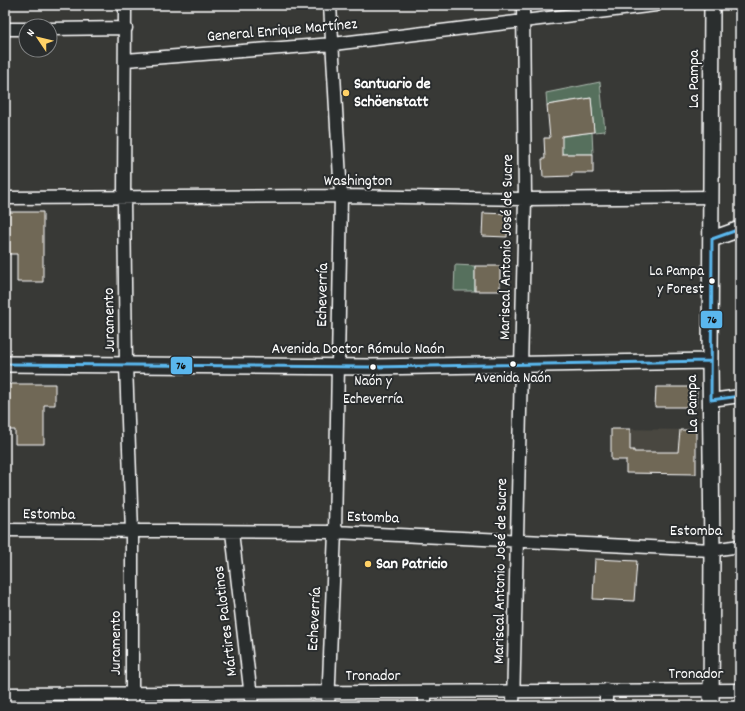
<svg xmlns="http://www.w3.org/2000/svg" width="745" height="711" font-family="Dekko,sans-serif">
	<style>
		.built { fill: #484740 }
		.green { fill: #57705d; stroke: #abb8ae }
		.building { fill: #6f6757; stroke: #fff }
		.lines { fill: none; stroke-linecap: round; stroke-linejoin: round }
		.minor-casing { stroke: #fff; stroke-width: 15 }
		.tertiary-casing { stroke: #fff; stroke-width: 18 }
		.minor { stroke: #2a2d2e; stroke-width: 12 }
		.tertiary { stroke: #2a2d2e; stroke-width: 15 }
		.bus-1-casing { stroke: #2a2d2e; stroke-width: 6 }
		.bus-1 { stroke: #5ab7ee; stroke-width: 3 }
		.poi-dot { fill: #ffd166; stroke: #2a2d2e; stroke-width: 1.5 }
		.bus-dot { fill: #fff; stroke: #2a2d2e; stroke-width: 1.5 }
		.labels { text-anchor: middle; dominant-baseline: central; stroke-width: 4; stroke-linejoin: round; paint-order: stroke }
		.bus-label { font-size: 15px; fill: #fff; stroke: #2a2d2e }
		.street-label { font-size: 16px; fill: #fff; stroke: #2a2d2e }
		.poi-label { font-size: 16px; font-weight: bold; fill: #fff; stroke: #2a2d2e; text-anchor: start }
		.line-badge { stroke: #2a2d2e; stroke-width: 1.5 }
		.pale-badge-label { font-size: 11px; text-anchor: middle; font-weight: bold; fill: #111 }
	</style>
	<rect width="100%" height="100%" fill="#383936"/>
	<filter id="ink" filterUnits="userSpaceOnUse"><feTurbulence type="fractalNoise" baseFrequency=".025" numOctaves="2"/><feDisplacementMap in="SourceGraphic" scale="8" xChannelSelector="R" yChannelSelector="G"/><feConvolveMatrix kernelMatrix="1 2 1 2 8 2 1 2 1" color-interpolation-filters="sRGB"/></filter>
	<g filter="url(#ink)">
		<path class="built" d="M611,429L696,430V474L626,473V460H611Z"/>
		<path class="green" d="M600,82L605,131L594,132L591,98L547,105L546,93Z
			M592,132L593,154H562L560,137Z
			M455,265L475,266V291H454Z"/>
		<path class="building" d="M591,98L594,132L562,136V154H593V173H572V176L543,177L542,159H545L544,138H550L547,105Z
			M5,212H43V282H17V254H5Z
			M483,213L508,214L507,237L482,236Z
			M475,266H500V291H475Z
			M5,384H55V405H44V444H15V430H5Z
			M656,387H693L697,391L696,407H655Z
			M611,429H630V450H634V452H678L680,430H696V474L626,473V460H611Z
			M595,559L637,561L634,601L593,599Z"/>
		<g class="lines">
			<defs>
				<path id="minor" d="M125,5L124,199L126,365L132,532V706
					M5,29H26
					M50,29L126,28
					M126,60L333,44L656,5
					M5,198L341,196L525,199L711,197
					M711,400L740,396
					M5,530L335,532L712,550L740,546
					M232,532L252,706
					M5,694L740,690
					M328,706L335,532L341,196L330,5
					M425,706V692
					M513,706L525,199L523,5
					M606,706V690"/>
				<path id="tertiary" d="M712,239L740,229
					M5,364L372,367L710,361
					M711,706L712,550L710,361L712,5"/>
			</defs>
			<use href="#minor" class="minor-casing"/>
			<use href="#tertiary" class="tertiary-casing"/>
			<use href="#minor" class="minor"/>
			<use href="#tertiary" class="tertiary"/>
			<defs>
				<path id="bus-1" d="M740,229L712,239L711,400L740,396
					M5,364L372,367L710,361"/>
			</defs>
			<use href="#bus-1" class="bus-1-casing"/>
			<use href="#bus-1" class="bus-1"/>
		</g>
	</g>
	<g class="poi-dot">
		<circle cx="346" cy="93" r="4"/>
		<circle cx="368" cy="564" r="4"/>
	</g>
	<g class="bus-dot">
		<circle cx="712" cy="281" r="3.5"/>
		<circle cx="513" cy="364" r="3.5"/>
		<circle cx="373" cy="367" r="3.5"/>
	</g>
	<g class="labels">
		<g class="bus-label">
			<text x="704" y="272" text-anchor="end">La Pampa<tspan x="704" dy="18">y Forest</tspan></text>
			<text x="513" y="379">Avenida Naón</text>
			<text x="373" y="382">Naón y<tspan x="373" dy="18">Echeverría</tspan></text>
		</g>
		<g class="street-label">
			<text transform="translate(282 31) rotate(-5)">General Enrique Martínez</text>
			<text transform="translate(694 79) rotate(-90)">La Pampa</text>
			<text x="358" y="181">Washington</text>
			<text transform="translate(507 247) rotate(-89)">Mariscal Antonio José de Sucre</text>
			<text transform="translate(323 295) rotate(-89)">Echeverría</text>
			<text transform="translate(110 320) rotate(-91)">Juramento</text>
			<text x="358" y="349">Avenida Doctor Rómulo Naón</text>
			<text transform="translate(693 404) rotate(-91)">La Pampa</text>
			<text transform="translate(49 515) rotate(1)">Estomba</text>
			<text transform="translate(373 518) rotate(2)">Estomba</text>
			<text x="696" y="531">Estomba</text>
			<text transform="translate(501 571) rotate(-89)">Mariscal Antonio José de Sucre</text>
			<text transform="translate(315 619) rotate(-87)">Echeverría</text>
			<text transform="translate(226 621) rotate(-97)">Mártires Palotinos</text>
			<text transform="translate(116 643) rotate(-90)">Juramento</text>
			<text x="696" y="674">Tronador</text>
			<text x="373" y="676">Tronador</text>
		</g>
		<g class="poi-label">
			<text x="354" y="84">Santuario de<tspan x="354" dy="18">Schöenstatt</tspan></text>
			<text x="376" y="564">San Patricio</text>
		</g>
	</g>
	<g class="line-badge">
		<rect x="700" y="310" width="23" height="19" rx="4" fill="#5ab7ee"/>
		<rect x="170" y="356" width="23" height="19" rx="4" fill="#5ab7ee"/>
	</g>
	<g class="pale-badge-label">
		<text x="712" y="323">76</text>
		<text x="181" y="369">76</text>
	</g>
	<rect width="745" height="711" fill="none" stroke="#2a2d2e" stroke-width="20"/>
	<rect x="10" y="10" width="725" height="691" fill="none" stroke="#fff" stroke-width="1.5" filter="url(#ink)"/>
	<g transform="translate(38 38) rotate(305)"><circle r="19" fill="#2a2d2e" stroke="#7f8182"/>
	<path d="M0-3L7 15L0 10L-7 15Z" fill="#ffd166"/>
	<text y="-6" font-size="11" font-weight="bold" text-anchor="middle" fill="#ffffff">N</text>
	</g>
</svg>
